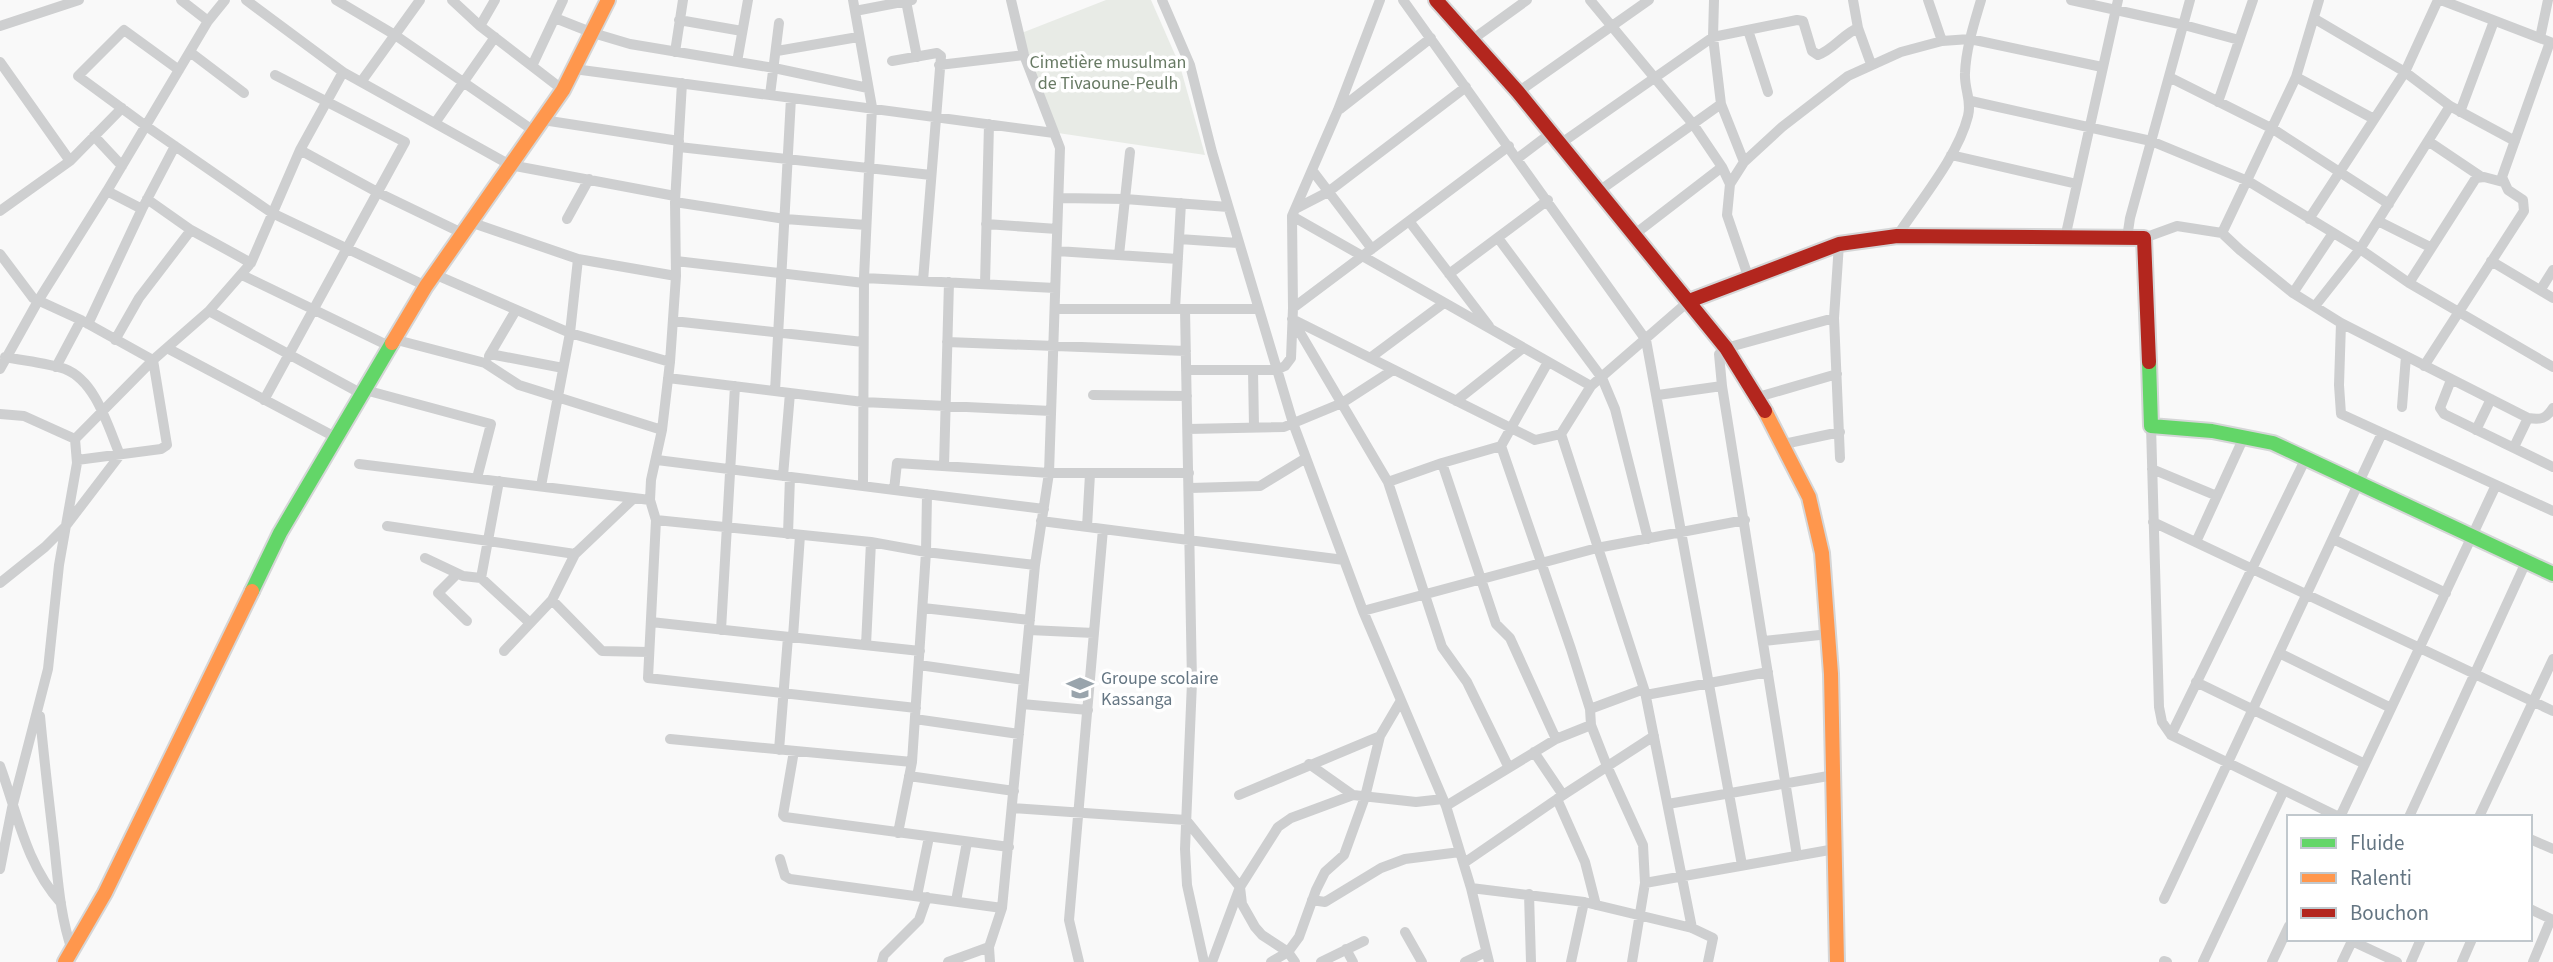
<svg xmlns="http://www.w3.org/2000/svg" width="2553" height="962" font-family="'Source Sans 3',sans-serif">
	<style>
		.green { fill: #e8ebe6 }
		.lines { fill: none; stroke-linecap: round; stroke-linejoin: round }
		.fast-casing { stroke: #d5d6d7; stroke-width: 18 }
		.slow-casing { stroke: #d5d6d7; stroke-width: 18 }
		.jam-casing { stroke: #d5d6d7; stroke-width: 18 }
		.street { stroke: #cecfd0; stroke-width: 10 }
		.fast { stroke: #63d668; stroke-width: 14 }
		.slow { stroke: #ff974d; stroke-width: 14 }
		.jam { stroke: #b3261e; stroke-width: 14 }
		.labels { text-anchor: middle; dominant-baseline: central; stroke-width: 7; stroke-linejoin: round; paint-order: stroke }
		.park-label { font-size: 18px; fill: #687a64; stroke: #fff }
		.poi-label { font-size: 18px; fill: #657683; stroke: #fff; text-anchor: start }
	</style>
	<rect width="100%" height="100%" fill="#f9f9f9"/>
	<path class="green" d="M1106,0H1151L1180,66L1205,155L1058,133L1019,34Z"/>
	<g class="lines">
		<defs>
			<path id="fast" d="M2149,362L2151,426L2212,431L2273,443L2553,574
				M252,591L280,533L392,343"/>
			<path id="slow" d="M392,343L426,286L563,90L608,0
				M1765,411L1809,497L1822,553L1831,674L1837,962
				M65,962L105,893L252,591"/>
			<path id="jam" d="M1436,0L1518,92L1726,348L1765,411
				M1689,301L1839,244L1897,236L2144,238L2149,362"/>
		</defs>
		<use href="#fast" class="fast-casing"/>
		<use href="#slow" class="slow-casing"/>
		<use href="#jam" class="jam-casing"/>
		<path class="street" d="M181,0L208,21
			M246,0L343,72L510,165L675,196
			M336,0L395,35L534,131
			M452,0L480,26L563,90
			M853,0L872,107L864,278L863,486
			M1162,0L1190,65L1212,152L1293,423L1363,611L1446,806L1471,888L1489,962
			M1403,0L1646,340L1742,865
			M1590,0L1693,124L1722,167L1730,184L1727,215L1749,279
			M1714,0L1713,37L1721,104L1744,162
			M1853,0L1858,28L1871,64
			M1928,0L1942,41L1970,39L2102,67
			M2071,0L2184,25L2239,40
			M2441,0L2553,43
			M906,1L917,57
			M855,11L912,0
			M555,18L593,33L630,44L774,68L868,88
			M2315,19L2405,72L2450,106L2515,141
			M679,20L742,31
			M0,26L79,0
			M480,26L495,0
			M1748,30L1768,92
			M2540,38L2548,0
			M1473,39L1527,0
			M777,51L858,37
			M190,52L244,93
			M675,52L683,0
			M892,61L937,53L941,56L923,281
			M0,62L70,161
			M737,62L748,0
			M939,65L1024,55
			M532,66L563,0
			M574,69L1054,133
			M179,70L124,30L78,76L146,126L272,213L426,286
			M2169,77L2273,129L2389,204
			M2296,77L2374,119
			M361,82L420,0
			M682,83L675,202L676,276L670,362L662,430L651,480L650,500L656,520L648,678L916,708
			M1518,92L1649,0
			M770,95L779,23
			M1971,101L2151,141L2248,181L2360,249L2409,283L2553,367
			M2218,102L2253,0
			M1340,109L1431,38
			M2460,112L2494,21
			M543,120L679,141
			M435,123L495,37
			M94,136L122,166
			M2428,141L2480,176
			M1560,144L1713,37L1797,20L1803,21L1812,51L1818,55C1833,50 1843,34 1858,28
			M679,147L931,175
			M300,150L379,193L462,233
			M1951,155L2077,184
			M1518,158L1551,133
			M1312,170L1372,249
			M1730,184L1744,162L1782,127L1848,76L1901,52L1942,41
			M107,191L142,209
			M1599,191L1721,104
			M1059,198L1125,199L1228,207
			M147,199L191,230L251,263
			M675,202L785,219L866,225
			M1295,209L1328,192L1466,87
			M0,211L70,161L122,108
			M1292,216L1591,386
			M567,219L589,179
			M2309,219L2405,72L2438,0
			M1409,221L1489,326
			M2378,221L2430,247
			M470,222L578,259L676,276
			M986,224L1057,229
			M2222,233L2296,77L2319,0
			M1635,234L1722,167
			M1897,236C1920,201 1958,156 1968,116C1972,100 1964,89 1965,73C1966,48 1974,24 1981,0
			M1498,238L1602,378L1615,409L1648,539
			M2065,238L2118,0
			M2127,238L2130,218L2190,0
			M2144,238L2177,226L2222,233L2240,250L2293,293L2341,323L2528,418C2541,420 2546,419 2553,408
			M1179,239L1238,243
			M1839,244L1834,318L1840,458
			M1057,251L1178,259
			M0,254L33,298L81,320L153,360L167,445L161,449L77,460
			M1119,255L1130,152
			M676,261L864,283
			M2491,261L2553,298
			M434,274L570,333L670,362
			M1449,274L1548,200
			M242,275L389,346
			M864,278L1055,288
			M2409,283L2476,178L2484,177L2503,182
			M985,284L989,124
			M2541,289L2553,270
			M2293,293L2333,233
			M2315,306L2360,249L2450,106
			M1293,308L1509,146
			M1055,309H1258
			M1175,309L1181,203
			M1185,309L1192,682L1185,849L1187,885L1204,962
			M209,311L362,394
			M673,321L863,342
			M2341,323L2339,385L2341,414L2553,511
			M88,324L142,209L175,146
			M393,339L485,363L519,385L662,430
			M115,340L139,298L191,230
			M947,342L1186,351
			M167,348L337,438
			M490,354L563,368
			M489,356L516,310
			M1370,358L1444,303
			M2424,366L2524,211L2523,200L2508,190L2502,177L2550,42
			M56,367L81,320
			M0,369L38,301L107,191L208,21L225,0
			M1186,370H1276L1285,366L1291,358L1293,308L1292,216L1338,110L1380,0
			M1253,370L1254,427
			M668,378L863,402L1051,411
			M2451,380L2440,408L2444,414L2553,467
			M365,390L491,424L477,478
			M775,391L791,98
			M1093,395L1187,396
			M1658,395L1722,386
			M1758,397L1837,374
			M264,400L405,142L275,75
			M1456,401L1523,348
			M2402,407L2406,356
			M0,414L24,416L75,439L153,360L209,311L251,263L300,150L343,72
			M2151,426L2159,707L2162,722L2171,735L2339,817
			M1188,429L1284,427L1342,403L1393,370
			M2476,430L2491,399
			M1561,434L1645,692L1692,928
			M1784,444L1840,432
			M1501,446L1571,649L1590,709L1591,725L1607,766L1643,845L1645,883L1632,962
			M2514,447L2528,418
			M657,460L1044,509
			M1442,463L1496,624L1510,638L1556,739
			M359,464L650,500
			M944,466L949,282
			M2152,469L2217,496
			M783,476L790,393
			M1388,482L1442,463L1501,446L1548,362
			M541,486L570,333L578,259
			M1190,488L1260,486L1306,458
			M894,490L897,463L1049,473H1189
			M656,520L871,542L926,552L1035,565
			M1041,521L1344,560
			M2153,522L2553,711
			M387,526L575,554
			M1087,527L1090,474
			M788,534L790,477
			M2333,539L2446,593
			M2196,542L2244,437
			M425,558L463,576L481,578L530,623
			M457,574L438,593L467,621
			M481,578L499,481
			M0,583L45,547L65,527L120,455C108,427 96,381 65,369C47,363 25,361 5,357
			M552,600L602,651L649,652
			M923,608L1030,620
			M1363,611L1597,548L1745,520
			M651,622L920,651
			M721,630L735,386
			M1029,630L1094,633
			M793,637L800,535
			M1764,641L1829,634
			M866,645L871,542
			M504,651L552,600L575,554L634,498
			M2279,653L2391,708
			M919,665L1024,680
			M2196,682L2365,764
			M1646,695L1768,672
			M1022,704L1088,710
			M1590,709L1644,689
			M40,716C44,759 49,801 54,844C58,880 60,916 72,950
			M915,719L1019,734
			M2171,735L2306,458
			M670,739L912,762
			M779,750L788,637
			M794,751L783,815L785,817L1009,847
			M1534,752L1563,795
			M1309,764L1353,795L1416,802L1443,799
			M0,766C17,812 26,865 61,903
			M1508,766L1467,682L1442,647L1388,482L1292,319L1535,440L1561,434L1591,386L1689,301
			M909,776L1014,791
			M1239,795L1380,736
			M1557,799L1585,862L1596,905
			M1668,804L1834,775
			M1446,806L1556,739L1591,725
			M1012,808L1186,820L1240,887L1242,904L1255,927L1262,935L1288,952L1295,962
			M2340,817L2496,485
			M2409,817L2526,562
			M2479,817L2553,659
			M898,833L912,762L926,552L927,494
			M2530,839L2553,849
			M1797,856L1722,386L1719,354L1726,348L1834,318
			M780,859L785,876L790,879L1002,908
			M1464,863L1557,799L1654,736
			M0,869L12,808L48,669L59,565L77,463L75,439
			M1645,883L1835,849
			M1471,888L1584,902L1692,928L1713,938L1708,962
			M1529,894L1531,962
			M917,896L929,837
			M2164,899L2382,433
			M1312,900L1325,902L1381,868L1405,859L1460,852
			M956,901L967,842
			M2530,909L2553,920
			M1405,932L1422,962
			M2352,941L2397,962
			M1346,949L1353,962
			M2164,961L2167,962
			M882,962L884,955L919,920L927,897
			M948,962L989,947
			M990,962L989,947L1002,908L1035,565L1049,473L1060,148L1024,55L1011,0
			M1079,962L1069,920L1103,529
			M1212,962L1240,887L1278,827L1291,818L1353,795
			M1271,962L1288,952L1299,937L1316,890L1325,872L1344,855L1365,797L1380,736L1400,702
			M1321,962L1364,941
			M1465,962L1486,952
			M1571,962L1584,902
			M2203,962L2284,790
			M2272,962L2289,926
			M2342,962L2353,939
			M2411,962L2421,939
			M2462,962L2472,939
			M2533,962L2551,919"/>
		<use href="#fast" class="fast"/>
		<use href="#slow" class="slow"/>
		<use href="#jam" class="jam"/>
	</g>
	<defs>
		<symbol id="school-bare" viewBox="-9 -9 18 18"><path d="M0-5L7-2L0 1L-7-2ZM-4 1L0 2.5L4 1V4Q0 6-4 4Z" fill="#99a4ac" stroke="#fff" stroke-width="2.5" paint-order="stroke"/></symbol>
	</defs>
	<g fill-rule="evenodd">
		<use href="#school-bare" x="1061" y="669" width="38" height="38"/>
	</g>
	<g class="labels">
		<g class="park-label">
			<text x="1108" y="62">Cimetière musulman<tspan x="1108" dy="21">de Tivaoune-Peulh</tspan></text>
		</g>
		<g class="poi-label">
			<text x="1101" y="678">Groupe scolaire<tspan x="1101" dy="21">Kassanga</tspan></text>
		</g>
	</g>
	<rect x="2287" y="815" width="245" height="126" fill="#ffffff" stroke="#c1c8cd" stroke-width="2"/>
	<rect x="2301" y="838" width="35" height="10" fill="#63d668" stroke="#c1c8cd" stroke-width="2"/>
	<text x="2350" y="850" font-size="21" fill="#657683">Fluide</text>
	<rect x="2301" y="873" width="35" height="10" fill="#ff974d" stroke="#c1c8cd" stroke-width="2"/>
	<text x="2350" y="885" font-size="21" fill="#657683">Ralenti</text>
	<rect x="2301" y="908" width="35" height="10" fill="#b3261e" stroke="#c1c8cd" stroke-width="2"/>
	<text x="2350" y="920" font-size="21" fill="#657683">Bouchon</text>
</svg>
